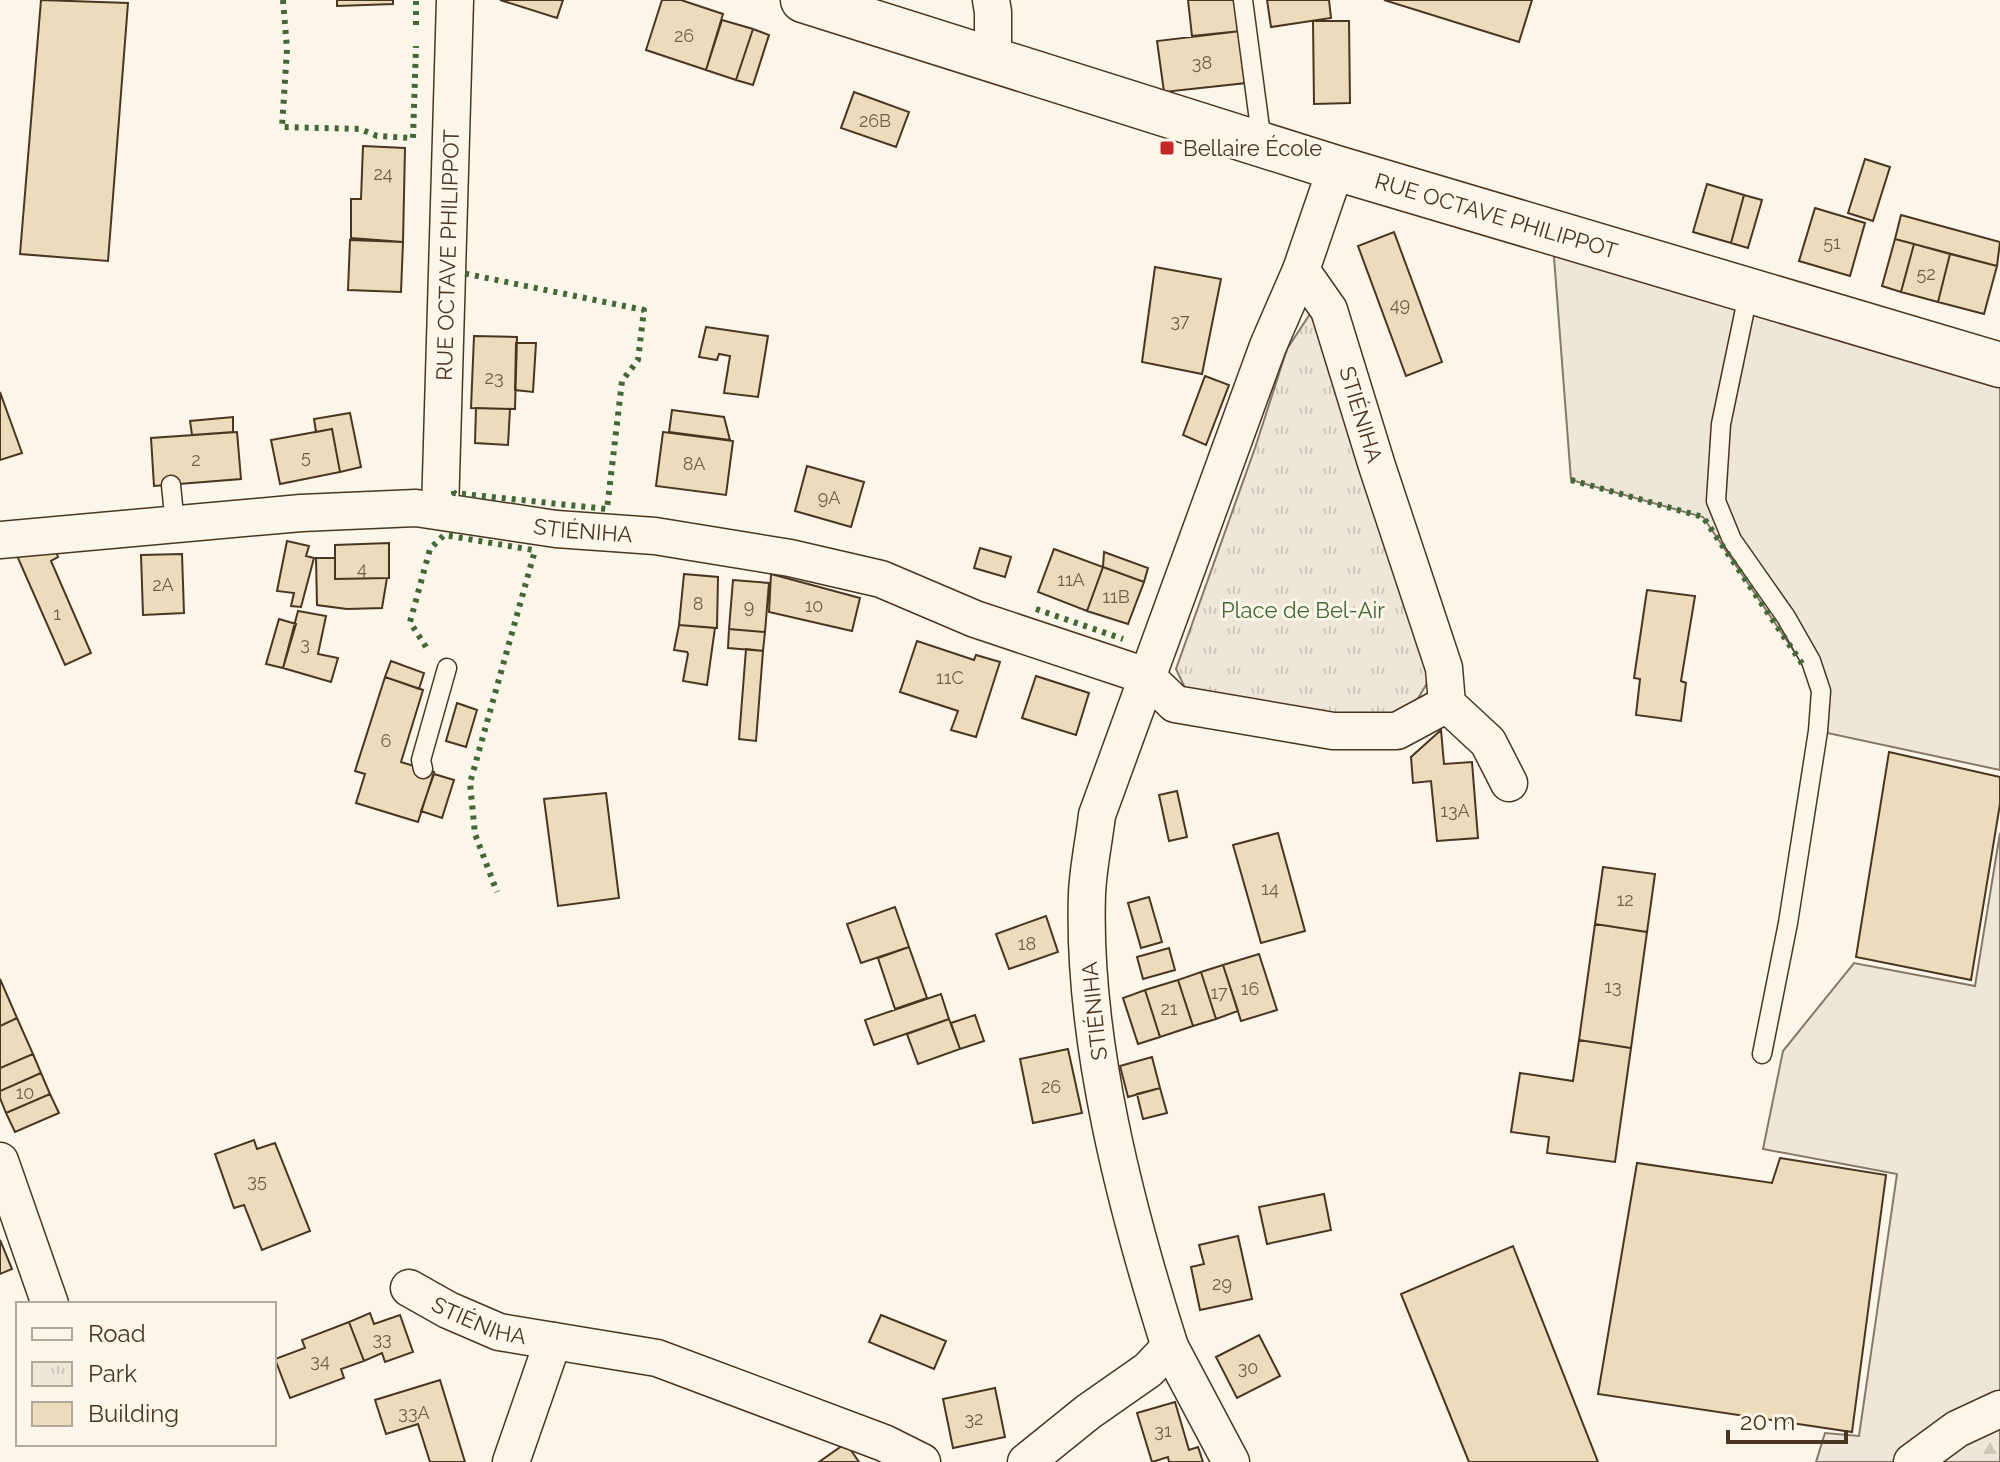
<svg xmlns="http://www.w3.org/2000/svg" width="2000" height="1462" font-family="Raleway,sans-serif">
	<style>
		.green { fill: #ede6d9; stroke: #887966; stroke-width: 2 }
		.forest { fill: url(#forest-firs); stroke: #887966; stroke-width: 2 }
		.park { fill: url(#park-tufts); stroke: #887966; stroke-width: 2 }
		.building { fill: #ecdcbc; stroke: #4a3520; stroke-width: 2 }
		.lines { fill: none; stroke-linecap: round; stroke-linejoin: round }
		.lane-casing { stroke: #4a3520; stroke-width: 21 }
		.street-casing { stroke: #4a3520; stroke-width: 39 }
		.secondary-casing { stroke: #4a3520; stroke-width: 47 }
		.lane { stroke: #fbf6e9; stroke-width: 18 }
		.street { stroke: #fbf6e9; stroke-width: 36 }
		.secondary { stroke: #fbf6e9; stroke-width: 44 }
		.hedge { stroke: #436837; stroke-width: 6; stroke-dasharray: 4 6; stroke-linecap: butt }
		.poi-dot { fill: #c62828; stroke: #fbf6e9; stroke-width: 3 }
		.labels { text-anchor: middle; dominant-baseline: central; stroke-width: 6; stroke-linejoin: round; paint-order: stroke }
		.number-label { font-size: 18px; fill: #725f47 }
		.poi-label { font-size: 22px; fill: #4a3520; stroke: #fbf6e9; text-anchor: start }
		.street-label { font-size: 22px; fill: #4a3520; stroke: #fbf6e9 }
		.park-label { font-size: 22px; fill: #436837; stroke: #fbf6e9 }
	</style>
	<defs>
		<pattern id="forest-firs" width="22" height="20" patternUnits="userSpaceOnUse" patternTransform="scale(2)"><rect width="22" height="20" fill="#ede6d9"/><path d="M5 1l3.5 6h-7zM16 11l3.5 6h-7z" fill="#cdc6ba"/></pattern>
		<pattern id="park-tufts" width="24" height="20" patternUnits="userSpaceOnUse" patternTransform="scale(2)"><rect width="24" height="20" fill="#ede6d9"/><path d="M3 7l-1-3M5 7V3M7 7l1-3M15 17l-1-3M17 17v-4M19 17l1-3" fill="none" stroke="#cdc6ba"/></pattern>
	</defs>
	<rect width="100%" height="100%" fill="#fbf6e9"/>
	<path class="green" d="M1552,231L2000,365V770L1818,731L1821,691L1703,517L1571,480Z
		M2000,833V1409L1912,1462H1816L1825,1433L1859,1436L1897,1174L1763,1149L1783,1051L1854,963L1975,986Z"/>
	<path class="forest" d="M2000,1409V1462H1912Z"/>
	<path class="park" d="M1312,311L1429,680L1417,700L1397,714L1354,722L1186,690L1176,669L1255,448L1287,349Z"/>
	<path class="building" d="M41,0L128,3L108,261L20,254Z
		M337,0H393V4L337,6Z
		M500,0H563L557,18Z
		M662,0H681L723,14L706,70L646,50Z
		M1188,0H1237L1241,31L1192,36Z
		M1267,0H1329L1331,18L1271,27Z
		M1384,0H1532L1519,42Z
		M722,20L753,29L736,80L706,70Z
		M1313,21H1349L1350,103L1314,104Z
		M753,29L769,35L753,85L736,80Z
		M1241,31L1246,83L1164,92L1157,41Z
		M854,92L909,112L896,147L841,128Z
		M363,146L405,148L403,242L351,238V199H361Z
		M1865,159L1890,167L1873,221L1848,213Z
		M1707,184L1744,195L1731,243L1693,232Z
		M1744,195L1762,200L1748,248L1731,243Z
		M1815,208L1865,223L1850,276L1799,261Z
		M1901,215L2000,242L1997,266L1895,239Z
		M1394,232L1442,362L1406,376L1358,246Z
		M1895,239L1914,244L1901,292L1882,286Z
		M350,240L403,242L401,292L348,290Z
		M1914,244L1950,254L1938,302L1901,292Z
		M1950,254L1997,266L1984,314L1938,302Z
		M1155,267L1221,279L1202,374L1142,362Z
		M706,327L768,336L758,397L724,393L730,356L719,354L717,360L699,357Z
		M474,336L517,337L515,409L471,408Z
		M516,343H536L533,392L515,390Z
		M1205,376L1229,385L1206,445L1183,435Z
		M0,392L22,453L0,460Z
		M476,408L510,409L508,445L475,443Z
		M672,410L724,417L730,440L669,432Z
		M350,413L361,467L340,472L332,429L316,432L314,419Z
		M233,417V432L192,435L190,421Z
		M332,429L340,472L280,484L271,440Z
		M237,432L241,479L154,486L151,438Z
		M663,432L733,441L726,495L656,486Z
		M807,466L864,482L851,527L795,511Z
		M287,541L309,546L306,556L314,558L301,607L291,606L294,593L277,591Z
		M389,543V578L335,579V545Z
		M54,546L58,557L51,561L91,653L65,665L14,549Z
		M980,548L1011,557L1005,577L974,568Z
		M1054,549L1103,567L1087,611L1038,592Z
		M1104,552L1148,568L1144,582L1103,567Z
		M182,554L184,613L143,615L141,555Z
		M316,558H335V579L387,578L382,608L347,609L317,605Z
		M1103,567L1144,582L1128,624L1087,611Z
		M684,574L718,577L717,628L679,625Z
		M771,574L860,598L852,631L769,612Z
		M733,580L769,583L765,632L729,629Z
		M1647,590L1695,596L1681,681L1686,683L1681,721L1636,715L1640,679L1634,678Z
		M298,611L326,616L318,654L338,658L331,682L283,668Z
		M279,619L296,624L283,668L266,664Z
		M679,625L715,628L707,685L683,681L688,654L687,652L674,650Z
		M729,629L765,632L763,651L728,648Z
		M917,641L974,660L976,655L1000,662L976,737L951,730L958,711L900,692Z
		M746,649L763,651L756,741L739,739Z
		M391,661L424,673L419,689L385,677Z
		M1036,676L1089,693L1076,735L1022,718Z
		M385,677L423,690L401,762L434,772L418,822L356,803L365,774L355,771Z
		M457,703L477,710L466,747L446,741Z
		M1441,730L1444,764L1472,762L1478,838L1437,841L1431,781L1413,783L1411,757Z
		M1889,752L2000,777V804L1971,980L1856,957Z
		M434,774L454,780L442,818L421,811Z
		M1177,791L1187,837L1169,841L1159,795Z
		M606,793L619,898L558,906L544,799Z
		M1278,833L1305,931L1261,943L1233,845Z
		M1603,867L1655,874L1647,932L1595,924Z
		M1149,897L1162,942L1141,948L1128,903Z
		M895,907L909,947L861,963L847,924Z
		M1046,916L1058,952L1009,969L996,934Z
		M1595,924L1647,932L1631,1048L1579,1040Z
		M909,947L927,998L895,1009L878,958Z
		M1169,948L1175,970L1143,979L1137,957Z
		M1259,954L1277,1010L1241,1021L1223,965Z
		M1223,965L1238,1011L1216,1019L1201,972Z
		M1201,972L1216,1019L1193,1026L1178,980Z
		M0,979L17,1018L0,1026Z
		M1178,980L1193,1026L1160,1037L1145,990Z
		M1145,990L1160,1037L1138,1044L1123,998Z
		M941,994L949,1019L874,1045L865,1020Z
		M975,1015L984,1041L960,1049L951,1023Z
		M17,1018L33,1054L0,1068V1026Z
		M949,1019L960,1049L918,1064L907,1034Z
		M1579,1040L1631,1048L1615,1162L1547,1153L1549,1137L1511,1132L1520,1073L1573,1081Z
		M1068,1049L1082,1113L1033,1123L1020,1059Z
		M33,1054L41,1073L0,1091V1068Z
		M1152,1057L1160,1088L1128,1097L1120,1066Z
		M41,1073L50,1094L6,1113L0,1098V1091Z
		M1160,1088L1167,1113L1143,1119L1137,1094Z
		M50,1094L59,1113L15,1132L6,1113Z
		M254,1140L257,1149L275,1143L310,1231L262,1250L244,1205L234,1208L215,1154Z
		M1780,1158L1886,1175L1852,1432L1598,1394L1637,1163L1772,1183Z
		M1324,1194L1331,1230L1267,1244L1259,1207Z
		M1238,1236L1252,1299L1200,1310L1191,1267L1204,1264L1199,1245Z
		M0,1240L12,1269L0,1274Z
		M1513,1246L1598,1462H1469L1401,1294Z
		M370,1313L374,1324L400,1315L413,1352L385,1362L382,1353L364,1361L349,1322Z
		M881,1315L946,1341L934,1369L869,1342Z
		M349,1322L364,1361L341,1369L344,1378L290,1398L275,1359L305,1348L302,1340Z
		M1259,1335L1280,1376L1237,1398L1216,1357Z
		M440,1380L465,1462H430L418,1424L386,1434L375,1400Z
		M995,1388L1005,1437L953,1448L943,1399Z
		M1175,1402L1189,1450L1198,1447L1203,1462H1169L1168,1457L1152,1462L1137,1413Z
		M846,1443L859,1462H819Z"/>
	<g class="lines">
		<defs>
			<path id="lane" d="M1243,0L1262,143
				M1749,290L1721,424L1716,501L1732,540L1786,617L1811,661L1821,691L1818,731L1788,923L1762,1054
				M171,485L175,525
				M423,769L421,760L447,668"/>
			<g id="street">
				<path d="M991,0L993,12V61"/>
				<path id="s1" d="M1301,270L1329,310L1377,466L1444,668L1447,704L1488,742L1509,783"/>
				<path id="s2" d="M440,511L455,0"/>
				<path id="s3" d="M0,540L301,513L416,508L556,529L655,536L790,558L881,579L975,619L1146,676L1175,704L1333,731H1397L1447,704"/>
				<path d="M0,1161L50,1304"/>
				<path id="s4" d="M409,1288L448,1310L499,1332L657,1358L884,1443L922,1462"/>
				<path d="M1170,1347C1126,1208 1082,1040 1087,894C1088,868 1094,841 1097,815L1268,346L1301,270L1336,168"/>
				<path d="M511,1462L553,1341"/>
				<path d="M1026,1462L1088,1412L1148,1370L1170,1347L1231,1462"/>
				<path d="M1912,1462L1957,1429L2000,1409"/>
			</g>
			<g id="secondary">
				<path id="s5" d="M803,0L1336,168L2000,365"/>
			</g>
		</defs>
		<use href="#lane" class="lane-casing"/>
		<use href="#street" class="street-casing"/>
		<use href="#secondary" class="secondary-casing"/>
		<use href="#lane" class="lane"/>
		<use href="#street" class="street"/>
		<use href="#secondary" class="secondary"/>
		<path class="hedge" d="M283,0L287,49L282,127L360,129L377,136L413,138L416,46
			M416,25V0
			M1571,480L1703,517L1803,665
			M454,491V493L607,509L622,381L638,360L644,310L462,273
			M1036,609L1123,639
			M426,647L410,622L430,549L444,535L533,550L534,554L470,783L475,834L497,892"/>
	</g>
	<rect class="poi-dot" x="1159" y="140" width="16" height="16" rx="4"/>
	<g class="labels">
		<g class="number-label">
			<text x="684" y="35">26</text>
			<text x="1202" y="62">38</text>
			<text x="875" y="120">26B</text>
			<text x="383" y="173">24</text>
			<text x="1832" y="242">51</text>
			<text x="1926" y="273">52</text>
			<text x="1400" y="304">49</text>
			<text x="1180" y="320">37</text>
			<text x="494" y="377">23</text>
			<text x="306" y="456">5</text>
			<text x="196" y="459">2</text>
			<text x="694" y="463">8A</text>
			<text x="829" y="497">9A</text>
			<text x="362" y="568">4</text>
			<text x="1071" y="579">11A</text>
			<text x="163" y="584">2A</text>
			<text x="1116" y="596">11B</text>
			<text x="698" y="603">8</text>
			<text x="814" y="605">10</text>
			<text x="749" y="606">9</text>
			<text x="57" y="613">1</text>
			<text x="305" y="643">3</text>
			<text x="950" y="677">11C</text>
			<text x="386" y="740">6</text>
			<text x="1455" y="810">13A</text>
			<text x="1270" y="888">14</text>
			<text x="1625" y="899">12</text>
			<text x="1027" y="943">18</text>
			<text x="1613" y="986">13</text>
			<text x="1250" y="988">16</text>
			<text x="1219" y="992">17</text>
			<text x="1169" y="1008">21</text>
			<text x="1051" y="1086">26</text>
			<text x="25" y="1092">10</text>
			<text x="257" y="1180">35</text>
			<text x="1222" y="1283">29</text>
			<text x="382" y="1338">33</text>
			<text x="320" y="1360">34</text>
			<text x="1248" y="1367">30</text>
			<text x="414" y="1412">33A</text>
			<text x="974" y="1418">32</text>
			<text x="1163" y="1430">31</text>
		</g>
		<g class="poi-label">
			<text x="1183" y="148">Bellaire École</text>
		</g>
		<g class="street-label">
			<text stroke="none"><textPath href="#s5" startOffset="726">RUE OCTAVE PHILIPPOT</textPath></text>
			<text stroke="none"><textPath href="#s2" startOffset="256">RUE OCTAVE PHILIPPOT</textPath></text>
			<text stroke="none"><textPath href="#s1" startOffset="158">STIÉNIHA</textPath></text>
			<text stroke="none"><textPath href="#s3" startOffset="586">STIÉNIHA</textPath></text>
			<text transform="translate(1094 1011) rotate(-96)">STIÉNIHA</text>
			<text stroke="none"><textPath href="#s4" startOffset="78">STIÉNIHA</textPath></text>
		</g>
		<g class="park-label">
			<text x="1303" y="610">Place de Bel-Air</text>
		</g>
	</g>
	<rect x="16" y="1302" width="260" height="144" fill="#fbf6e9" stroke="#b4a999" stroke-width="2"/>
	<rect x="32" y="1328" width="40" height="12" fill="#fbf6e9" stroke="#b4a999" stroke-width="2"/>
	<text x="88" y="1342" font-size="24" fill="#4a3520">Road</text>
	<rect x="32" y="1362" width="40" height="24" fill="url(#park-tufts)" stroke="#b4a999" stroke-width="2"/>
	<text x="88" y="1382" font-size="24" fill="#4a3520">Park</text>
	<rect x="32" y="1402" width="40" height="24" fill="#ecdcbc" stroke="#b4a999" stroke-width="2"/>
	<text x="88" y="1422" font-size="24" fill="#4a3520">Building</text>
	<path d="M1728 1430v12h118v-12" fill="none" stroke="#4a3520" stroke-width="4"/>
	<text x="1740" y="1430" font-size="24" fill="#4a3520" stroke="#fbf6e9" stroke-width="6" paint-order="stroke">20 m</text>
</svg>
